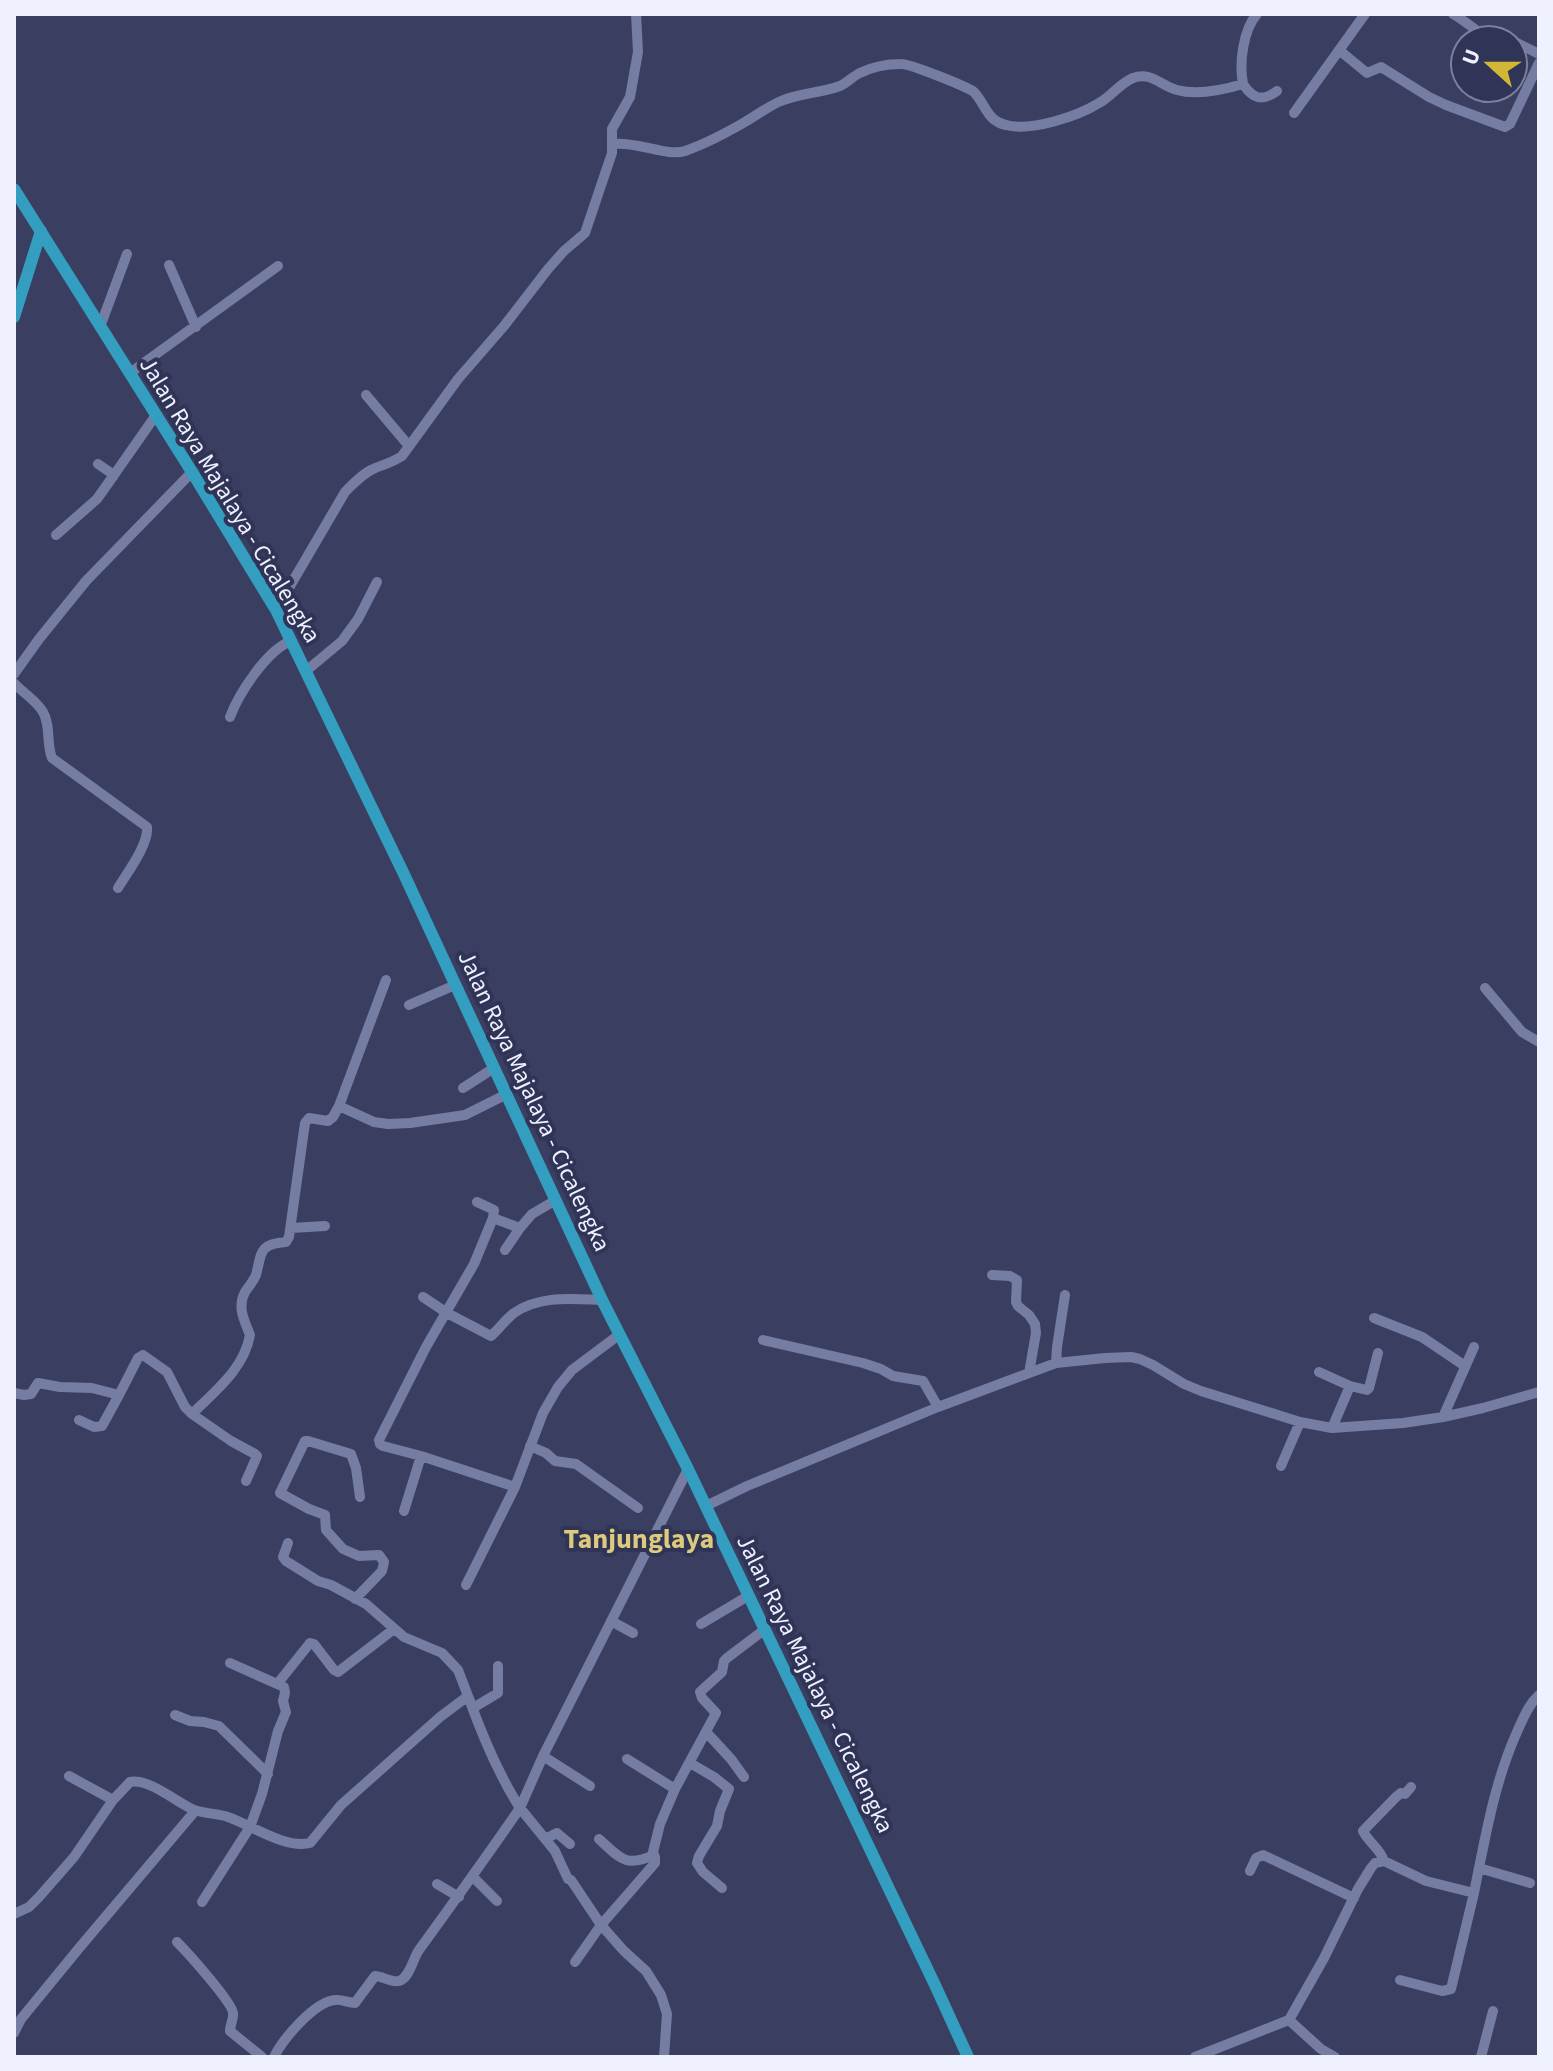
<svg xmlns="http://www.w3.org/2000/svg" width="1553" height="2071" font-family="'Source Sans 3',sans-serif">
	<style>
		.lines { fill: none; stroke-linecap: round; stroke-linejoin: round }
		.minor { stroke: #767da3; stroke-width: 10 }
		.major { stroke: #339ec0; stroke-width: 12 }
		.labels { text-anchor: middle; dominant-baseline: central; stroke-width: 8; stroke-linejoin: round; paint-order: stroke }
		.street-label { font-size: 24px; fill: #eff1ff; stroke: #303456 }
		.quarter-label { font-size: 28px; font-weight: bold; fill: #ddca7d; stroke: #303456 }
	</style>
	<rect width="100%" height="100%" fill="#3a3f61"/>
	<g class="lines">
		<path class="minor" d="M1453,14C1467,22 1476,31 1490,40
			M1513,41L1539,54
			M1339,50L1367,73L1381,67L1429,97L1446,105L1505,127L1510,124L1539,63
			M1243,84C1253,99 1262,102 1277,91
			M1294,113L1365,14
			M614,144C636,141 668,157 685,151C705,144 726,133 745,122C757,115 769,106 781,101C800,93 821,93 840,86C847,83 853,76 860,73C872,67 888,64 901,64C908,63 968,87 974,92C986,105 987,121 1006,125C1031,132 1078,116 1099,103C1111,97 1120,83 1133,78C1151,71 1161,86 1177,90C1198,96 1223,90 1243,84C1239,63 1243,30 1257,14
			M169,265L196,327
			M100,327L127,254
			M130,373L278,266
			M366,395L409,446
			M98,464L114,475L156,415
			M56,535L97,499L114,475
			M276,610L345,492C353,484 360,476 371,470C381,465 392,463 402,456L458,379L504,326L548,269L564,251L585,233L612,153V129L630,97L638,52L636,14
			M306,671L342,641L358,619L377,582
			M14,674L39,639L86,581L192,472
			M14,683C23,693 36,700 43,712C51,726 46,743 52,758L147,827C149,844 127,873 118,888
			M230,717C239,693 267,650 291,641
			M1485,988L1522,1032L1539,1042
			M409,1005L455,985
			M463,1088L494,1068
			M339,1106L374,1122L388,1124L410,1123L465,1115L507,1094
			M477,1202L494,1210L493,1218
			M291,1228L325,1226
			M505,1250L520,1228
			M992,1275L1010,1276L1017,1280L1016,1302L1018,1306L1029,1315L1035,1324L1036,1333L1029,1373
			M423,1297L447,1313L491,1336C499,1329 505,1320 514,1313C540,1295 572,1299 602,1300
			M1374,1318L1422,1337L1465,1366
			M763,1340L863,1363L881,1369L893,1376L923,1381L938,1407
			M1056,1363L1057,1347L1065,1295
			M1319,1372L1350,1386
			M14,1393L24,1395L31,1394L38,1383L60,1387L92,1388L119,1395L138,1358L143,1355L167,1372L185,1407L192,1414L231,1441L255,1454L257,1456L246,1481
			M192,1414C215,1391 244,1369 250,1335C244,1320 237,1307 245,1292C249,1286 253,1282 256,1275C262,1253 258,1244 286,1242L289,1237L305,1123L309,1118L328,1121L333,1117L339,1106L386,980
			M1443,1417L1474,1347
			M79,1420L94,1427L102,1426L119,1395
			M1332,1428L1350,1386L1367,1390L1369,1388L1378,1353
			M530,1446L546,1453L555,1461L576,1464L638,1508
			M1281,1466L1300,1422
			M515,1487L421,1456L383,1446L380,1444L379,1440L426,1347L474,1264L493,1218L520,1228L532,1214L556,1200
			M706,1506L747,1486L938,1407L1056,1363L1105,1358L1131,1357L1140,1359L1153,1365L1184,1384L1201,1391L1300,1422L1332,1428L1403,1423L1443,1417L1483,1408L1539,1392
			M404,1511L421,1456
			M288,1543L283,1557L286,1561L318,1581L331,1585L366,1604L404,1637L442,1653L458,1670L468,1696
			M466,1585L515,1487L543,1413L558,1387L572,1370L620,1334
			M355,1599L382,1571L384,1562L379,1555L359,1556L343,1549L326,1530L325,1515L309,1509L280,1493L305,1441H308L351,1454L356,1468L360,1497
			M611,1621L633,1633
			M701,1624L748,1596
			M278,1683L310,1643L314,1644L334,1670L338,1672L394,1629
			M473,1708L498,1693V1666
			M175,1715L190,1721L204,1722L219,1726L268,1774
			M707,1733L731,1759L744,1777
			M543,1756L590,1786
			M627,1759L675,1789
			M690,1763L714,1777L729,1789L720,1811L717,1826L699,1856L697,1863L703,1872L722,1888
			M69,1776L113,1800
			M545,1839L557,1833L570,1844
			M599,1839C620,1858 625,1868 654,1855
			M1384,1861C1380,1848 1368,1842 1363,1831L1396,1797L1401,1793L1405,1794L1411,1787
			M1479,1868L1530,1883
			M1250,1871L1256,1858L1263,1855L1354,1898
			M473,1877L497,1901
			M437,1884L459,1897
			M1474,1893C1485,1839 1494,1783 1517,1732C1523,1719 1528,1705 1539,1695
			M202,1902L250,1827L262,1794L278,1731L286,1712L283,1701L285,1693L284,1687L230,1663
			M14,1914L29,1907L39,1897L74,1857L113,1800L130,1782C148,1778 175,1801 192,1809C203,1814 216,1813 228,1817C251,1825 285,1849 310,1843L341,1805L440,1717L468,1696C482,1735 498,1774 520,1808L543,1756L688,1469
			M177,1942C187,1952 232,2002 233,2013C234,2018 230,2025 230,2031L262,2057
			M575,1962L601,1925L624,1951L646,1971L661,1995L667,2014L664,2057
			M1289,2020L1321,2049L1335,2057
			M14,2033L21,2019L80,1947L195,1811
			M274,2057C283,2039 314,2002 335,2000C342,1999 348,2003 355,2003L375,1976C382,1976 392,1983 399,1981C410,1978 413,1958 419,1950C453,1903 487,1856 520,1808L555,1851L568,1879L571,1880L601,1925L655,1863V1857L653,1852L660,1824L675,1789L716,1713L702,1698L700,1692L722,1672L724,1661L727,1658L764,1630
			M1195,2057L1289,2020L1324,1958L1358,1889L1371,1868L1375,1863L1384,1861L1426,1881L1474,1893L1451,1989L1442,1991L1400,1980
			M1481,2057L1493,2011"/>
		<path class="major" d="M14,189L192,472L276,610L402,870L602,1300L688,1469L935,1985L968,2057
			M14,317L41,231"/>
	</g>
	<g class="labels">
		<g class="street-label">
			<text transform="translate(230 500) rotate(59)">Jalan Raya Majalaya - Cicalengka</text>
			<text transform="translate(534 1101) rotate(65)">Jalan Raya Majalaya - Cicalengka</text>
			<text transform="translate(815 1684) rotate(64)">Jalan Raya Majalaya - Cicalengka</text>
		</g>
		<g class="quarter-label">
			<text x="639" y="1539">Tanjunglaya</text>
		</g>
	</g>
	<rect width="1553" height="2071" fill="none" stroke="#eff1ff" stroke-width="32"/>
	<g transform="translate(1489 64) rotate(291)"><circle r="38" fill="#303456" stroke="#7c809a" stroke-width="2"/>
	<path d="M0-6L14 30L0 20L-14 30Z" fill="#d2b736"/>
	<text y="-12" font-size="22" font-weight="bold" text-anchor="middle" fill="#eff1ff">U</text>
	</g>
</svg>
